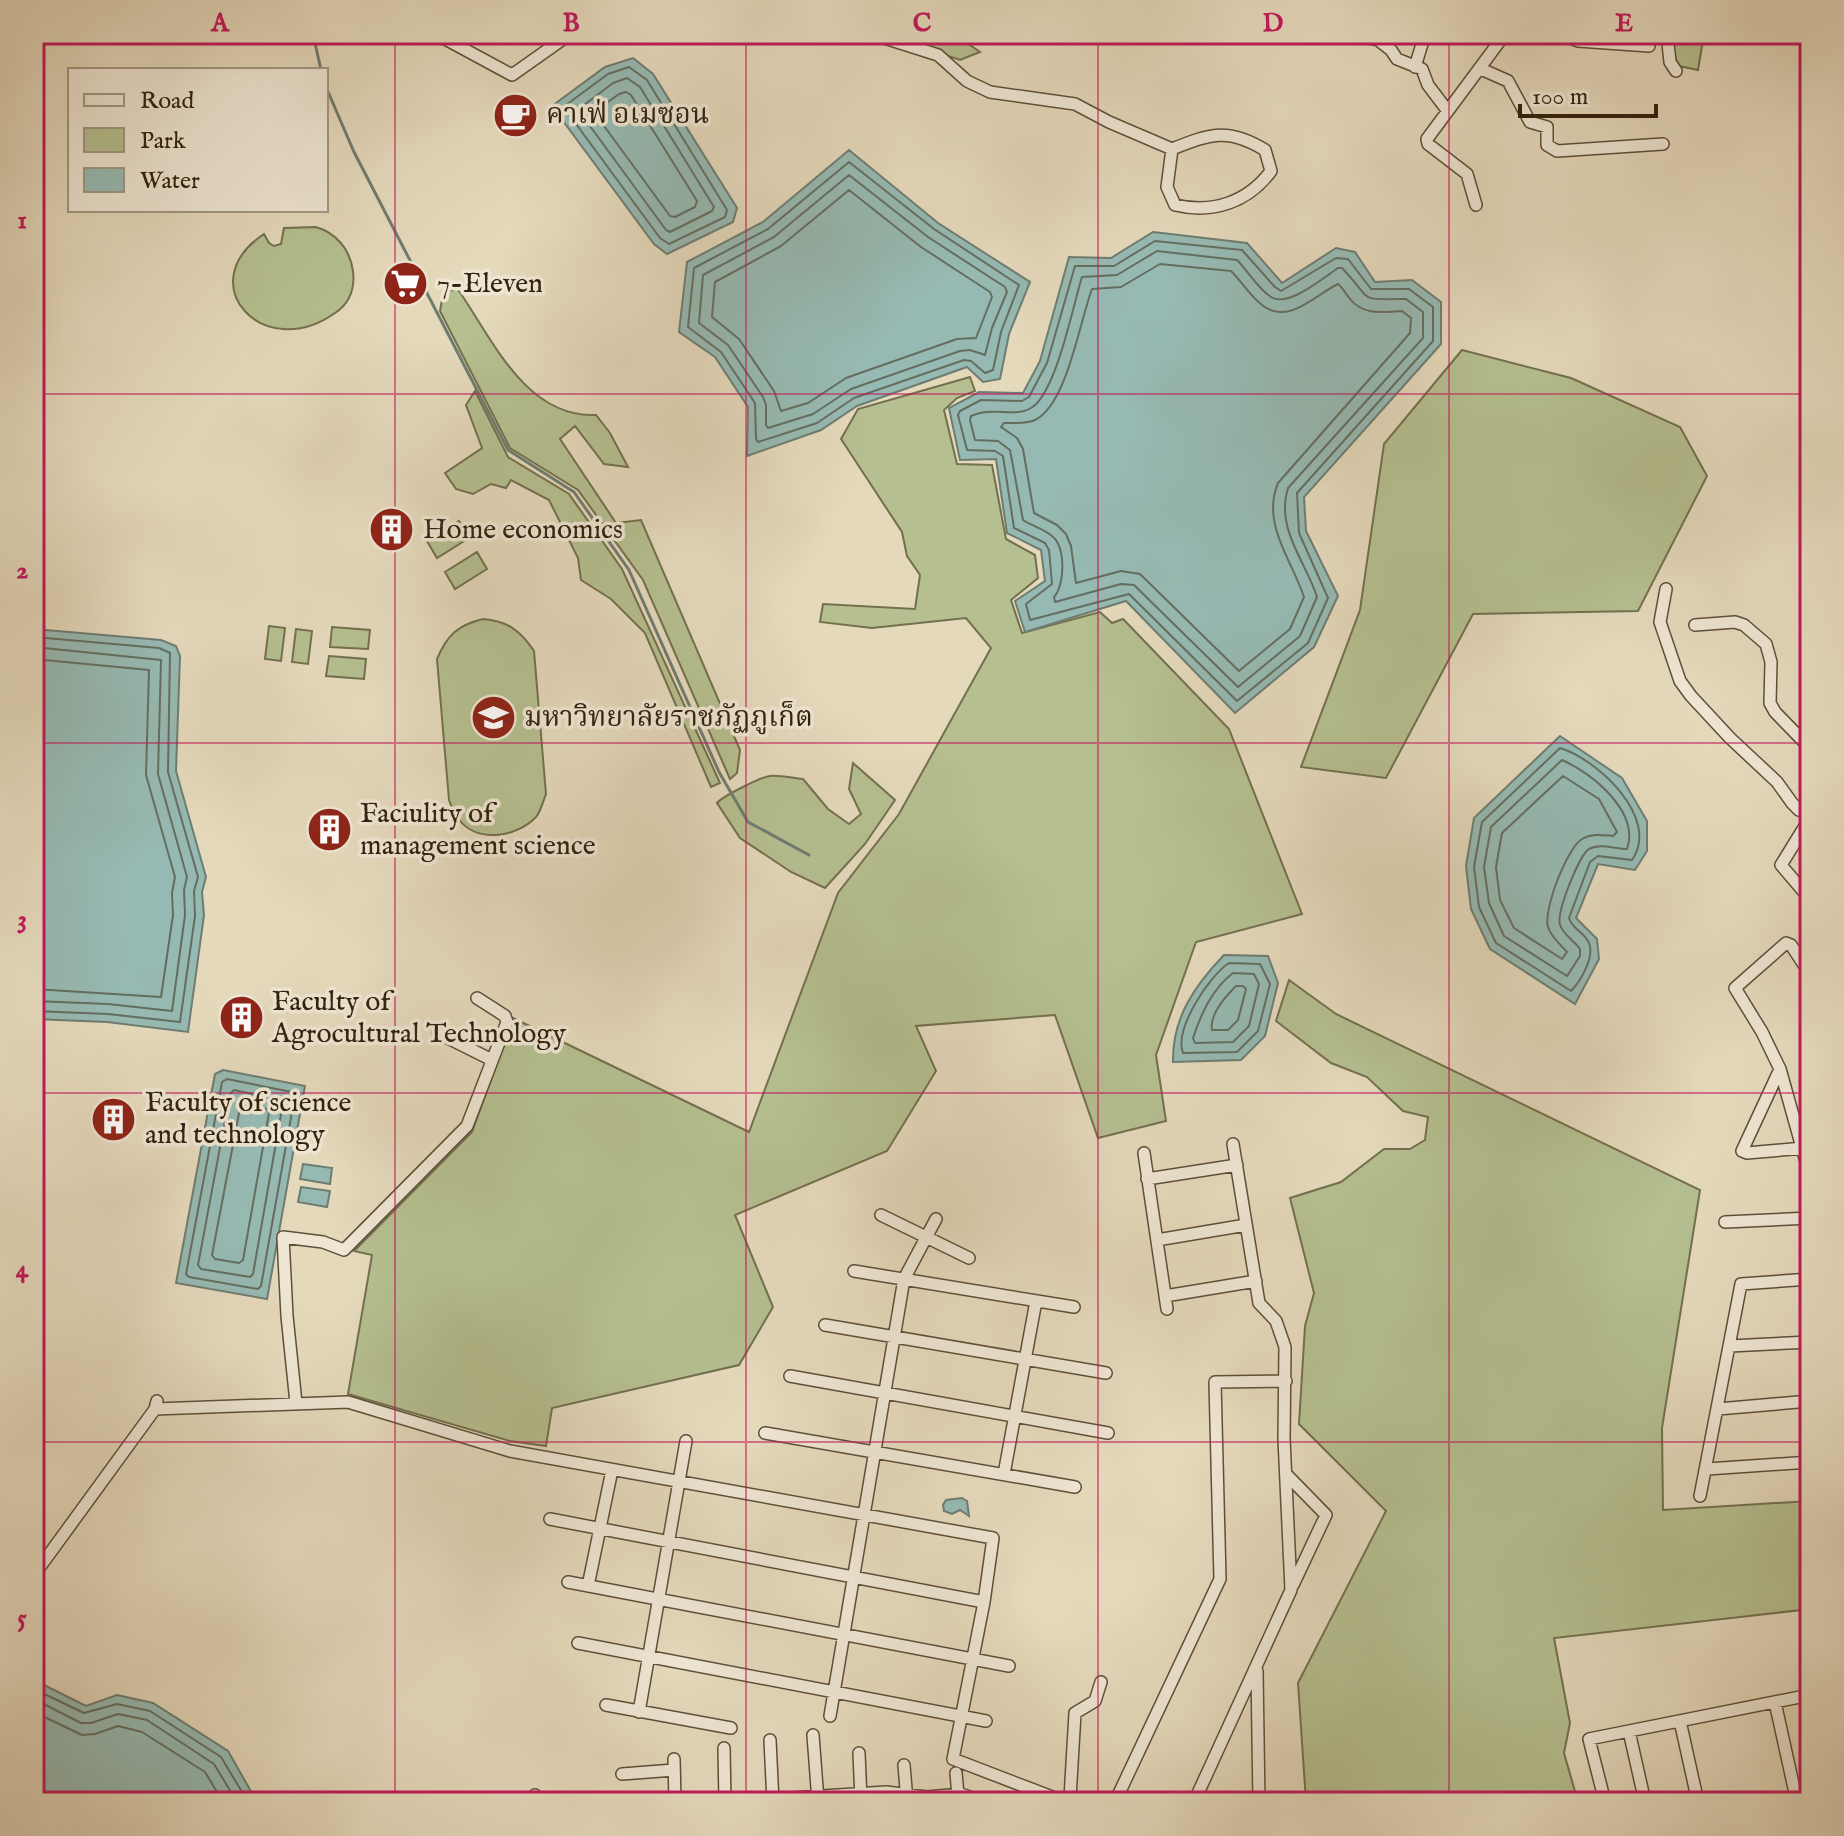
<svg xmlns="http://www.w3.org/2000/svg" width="1844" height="1836" font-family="'IM FELL English','Noto Serif Thai',serif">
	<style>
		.green { fill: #b5bf90; stroke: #73704e; stroke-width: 2 }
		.water { fill: #96bab3; stroke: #6e7d71; stroke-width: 2 }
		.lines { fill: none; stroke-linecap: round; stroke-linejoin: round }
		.shore { stroke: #646e60; stroke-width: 2 }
		.stream { stroke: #6e7d71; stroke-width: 3 }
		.minor-casing { stroke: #5e4f39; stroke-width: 14 }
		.minor { stroke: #eee6d3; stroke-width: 11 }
		.grid { fill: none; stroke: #c2185b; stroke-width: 2; stroke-opacity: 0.55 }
		.labels { text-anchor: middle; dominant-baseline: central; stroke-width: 7; stroke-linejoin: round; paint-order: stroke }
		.poi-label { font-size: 28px; fill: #31210d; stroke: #eee6d3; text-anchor: start }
		.neatline { fill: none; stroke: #c2185b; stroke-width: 3 }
		.grid-label { font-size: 26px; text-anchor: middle; font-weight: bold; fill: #c2185b }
	</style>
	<rect width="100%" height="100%" fill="#e5d9bc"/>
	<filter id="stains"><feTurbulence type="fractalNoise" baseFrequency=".0025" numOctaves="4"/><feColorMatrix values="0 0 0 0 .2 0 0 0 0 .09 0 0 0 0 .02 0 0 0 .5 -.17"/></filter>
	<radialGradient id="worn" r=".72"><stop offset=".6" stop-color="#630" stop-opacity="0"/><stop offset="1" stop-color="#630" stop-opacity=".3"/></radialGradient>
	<path class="green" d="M884,34H954L980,52L960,60Z
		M1671,34H1704L1698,70L1679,66L1674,57Z
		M316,227C336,233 350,249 353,271C355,288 350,303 335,313C263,364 190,283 264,234L269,243L274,246L281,244L284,228Z
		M457,288C492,338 525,418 596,415L610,433L628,467L604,464L575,426L560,439L616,523L641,520L740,750L737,773L730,779L643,580L578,490L510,448L440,311L443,294Z
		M1462,350L1571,378L1680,427L1707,476L1638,611L1473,614L1386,778L1301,767L1360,610L1384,444Z
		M970,377L975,391L957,398L944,410L957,464L992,465L1006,539L1035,555L1038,578L1011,600L1022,633L1100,612L1112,623L1123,619L1229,729L1302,914L1196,942L1156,1055L1166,1121L1098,1138L1055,1015L916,1026L936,1071L887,1151L735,1215L773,1307L739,1365L552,1408L546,1446L510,1441L348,1394L372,1255L354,1251L472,1132L513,1018L749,1132L838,893L899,814L991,648L966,618L872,628L820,622L823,604L915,609L920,575L907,556L902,532L841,439L858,409Z
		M475,391L508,457L569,494L622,569L720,783L711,787L645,633L611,599L581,580L578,558L549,500L511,480L506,488L491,484L473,494L456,489L445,473L482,448L466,405Z
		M459,521L469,538L437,558L427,541Z
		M477,552L487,569L455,589L445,572Z
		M483,619C507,621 520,630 534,651L546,794C543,801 541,811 536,817C516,838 475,844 457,817C453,813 451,805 449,800L437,659C447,635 458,625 483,619Z
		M269,626L285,628L281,661L265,659Z
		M332,627L370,630L368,649L330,647Z
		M296,629L312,631L308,664L292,662Z
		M329,656L366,659L364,679L326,676Z
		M853,763L895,800L865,844L825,888L791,872L740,838L717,803C723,796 761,777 770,776C780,775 792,778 803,779L828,809L849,824L861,814L849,789Z
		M1289,980L1336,1014L1700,1190L1662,1428L1663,1510L1810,1501V1609L1554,1638L1570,1723L1564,1753L1578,1802H1306L1298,1683L1386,1511L1299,1424L1305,1326L1314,1293L1290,1198L1341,1182L1384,1149H1410L1425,1140L1428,1117L1403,1111L1367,1077L1331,1063L1276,1021Z"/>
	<path class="water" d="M633,58L653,74L737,208L733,222L667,254L654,244L552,106L605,67Z
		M849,150L938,223L1030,282L1009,334L1000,379L983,382L967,367L857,406L821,430L747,456L748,407L715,357L679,332L687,262L763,222Z
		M1153,232L1247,243L1282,283L1336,248L1355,252L1375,282L1412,280L1441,302V344L1304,497L1306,531L1338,596L1314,647L1235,713L1126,601L1025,632L1015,601L1045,581L1041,550L1007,533L996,459L960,460L949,408L979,392L1023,393L1040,361L1069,257L1111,258Z
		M34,629L161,640L176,646L180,656L176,771L206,877L202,892L204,915L188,1032L107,1022L34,1019Z
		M1560,736L1622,778L1647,821V851L1635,870L1598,864L1576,918L1597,939L1599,959L1575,1004L1490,949L1471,909L1466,866L1474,818Z
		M1224,955L1268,956L1278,983L1265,1036L1241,1060L1173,1062C1172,1018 1195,985 1224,955Z
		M223,1070L305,1086L267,1299L176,1283L215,1074Z
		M303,1164L332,1168L330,1184L300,1179Z
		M301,1187L330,1191L327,1207L298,1202Z
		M962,1498L967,1501L969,1516L960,1510L952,1514L944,1511L943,1505L946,1500Z
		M34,1680L86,1706L117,1695L153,1703L228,1751L257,1802H39L34,1797Z"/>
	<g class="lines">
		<path class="shore" d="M629,67L647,80L727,210L725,217L669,244L660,238L565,109L566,105L608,74Z
			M627,78L640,87L714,207L712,211L670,232L666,230L579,111L580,108L613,83Z
			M626,92L631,95L697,201L695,207L675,217L670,216L596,115L597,110L619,94Z
			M849,162L934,229L1019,285L1001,332L993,370L985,373L971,361L964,360L854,398L817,423L758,442L756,439L755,403L721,352L688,327L694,268L768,229Z
			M849,175L928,237L1005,287L1007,292L992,328L985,355L970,350L960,351L851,389L813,414L768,428L766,425V405L763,397L728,345L699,323L703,275L774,237Z
			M849,190L921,247L990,292L992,297L976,338L957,339L846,378L808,403L781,411L774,391L739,339L712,317L715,282L781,246Z
			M1155,241L1242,250L1275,287L1281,291L1336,258L1348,259L1371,289H1409L1433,307V341L1297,493L1299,533L1328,598L1308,643L1237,701L1129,594L1030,620L1026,604L1052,584L1049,550L1045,543L1014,528L1003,456L995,451L967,450L958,415L960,411L981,400L1022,401L1029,397L1047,363L1075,266H1114Z
			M1157,251L1237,260C1248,271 1258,289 1271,297C1288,308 1323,278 1338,268H1342C1374,301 1355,300 1406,299L1423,312V338L1288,488C1275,528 1306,562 1317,597L1300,636L1238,687L1134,585L1121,584L1055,602L1054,597C1065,585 1066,547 1052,536C1044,529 1032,526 1023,520L1010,450L998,441L975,440L970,420L971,416C991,406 1015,418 1031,408C1056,394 1073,305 1082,277L1117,275Z
			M1160,264L1231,271C1242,282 1250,296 1262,305C1288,326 1315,295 1338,284C1343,288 1346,294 1350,299C1364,316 1383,312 1402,311L1411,318L1410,333L1278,483C1261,524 1292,560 1304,597L1290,629L1239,671L1140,574L1121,571L1076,583L1071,546L1066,534L1057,525L1034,513L1023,449L1017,438L1001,427L1004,423C1014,423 1026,424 1035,420C1067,405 1080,320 1092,289L1121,287Z
			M34,637L159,648L170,653L168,772L198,877L194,891L195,916L180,1022L108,1014L34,1011
			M34,647L161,660L158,774L187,877L184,890L185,915L172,1011L108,1004L34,1001
			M34,659L149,670L146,775L175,877L172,893L173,915L161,997L34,989
			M1560,748C1597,759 1661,818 1632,860L1598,856L1590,862L1569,918C1572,929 1585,933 1589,943C1595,957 1580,982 1571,991L1496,943L1479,907L1474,867L1482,822Z
			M1562,760C1592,773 1640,812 1627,849C1615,849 1600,843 1589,849C1579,855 1556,913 1560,925C1563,934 1574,941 1580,949V956L1567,976L1504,936L1489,903L1484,867L1491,827Z
			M1563,776L1599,799L1617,832L1613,836C1602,835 1592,833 1582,839C1567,848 1543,910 1548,927C1551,937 1560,944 1567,952L1562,959L1514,928L1500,900L1496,867L1502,833Z
			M1229,963L1260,964L1270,984L1258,1031L1237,1052L1183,1053C1174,1029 1209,976 1229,963Z
			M1233,973L1254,974L1259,984L1249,1026L1233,1042L1195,1043L1193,1038C1201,1014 1212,989 1233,973Z
			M1236,986H1243L1246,989L1238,1020L1228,1030H1212C1209,1015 1225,997 1236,986Z
			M227,1079L292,1092L295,1095L261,1286L258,1289L189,1277L186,1274L222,1082Z
			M234,1090L280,1100L283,1103L253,1274L250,1277L201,1269L198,1265L230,1094Z
			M244,1105L267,1109L269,1113L243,1260L239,1263L215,1259L212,1255L240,1108Z
			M34,1689L84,1713L117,1704L150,1711L221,1757L248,1802
			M34,1699L81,1723H91L118,1714L147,1720L214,1764L237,1802
			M34,1712L82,1735L95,1734L118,1726L142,1732L205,1772L223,1802"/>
		<path class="stream" d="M313,34L321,70
			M326,87L354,152L508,450L574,492L629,570L719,772L748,822L809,855"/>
		<defs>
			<path id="minor" d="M436,34L512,75L570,34
				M872,34L938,55L967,81L990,92L1075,104L1109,122L1172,149C1210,134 1228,127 1265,150L1271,171C1248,202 1213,214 1175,205L1167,187L1172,149
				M1561,34L1578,41L1649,46
				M1667,34L1670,62L1676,71
				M1358,36L1378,40L1391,50L1397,59L1422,69L1428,85L1447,110
				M1415,67L1425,34
				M1481,69L1508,81L1530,122L1547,127V145L1557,151L1663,144
				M1476,205L1467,174L1428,144L1427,139L1505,34H1509
				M1666,589L1660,622L1680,681L1691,696L1730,738L1777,782L1792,803L1799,810L1810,814
				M1695,625L1735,622L1744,625L1766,644L1771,662L1770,703L1775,712L1810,748
				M1807,643L1810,646
				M1810,818L1781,865L1810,899
				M1810,974L1791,945L1786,943L1735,988L1762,1032L1780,1069L1810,1176
				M438,1033L492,1060
				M1780,1069L1742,1151L1747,1153L1804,1148
				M1144,1153L1167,1309
				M1147,1179L1237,1165
				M881,1215L969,1258
				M1725,1222L1810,1218
				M1157,1240L1246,1225
				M854,1271L1074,1307
				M1165,1296L1256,1281
				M825,1325L1106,1373
				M1730,1346L1810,1342
				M790,1376L1108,1433
				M296,1403L287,1316L283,1237L323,1242L344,1250L467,1126L507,1022L505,1016L477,998
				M155,1409L348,1402L510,1451L993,1538L984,1602L953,1759L1060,1800L1070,1798L1075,1713L1095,1701L1101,1682
				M1718,1409L1810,1401
				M765,1433L1075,1487
				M1707,1469L1810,1462
				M1004,1474L1036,1301
				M1286,1474L1326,1515L1293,1585
				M1700,1496L1741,1284L1810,1279
				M550,1519L984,1602
				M34,1575L155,1409L157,1401
				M568,1582L1009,1666
				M588,1586L612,1470
				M578,1643L986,1721
				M1257,1671L1259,1802
				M1775,1702L1797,1802
				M606,1705L731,1728
				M639,1712L686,1441
				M830,1716L904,1279L936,1219
				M1680,1721L1698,1802
				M1629,1731L1645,1802
				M813,1735L818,1801
				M770,1740L773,1802
				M724,1748L725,1802
				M859,1753L861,1800
				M674,1759L675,1802
				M904,1765L907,1801
				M956,1773L958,1795
				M622,1774L674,1770
				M535,1795V1802
				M724,1802L886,1792L927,1797L961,1794L984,1802
				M1115,1802L1220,1579L1215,1382L1286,1381
				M1194,1802L1291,1590L1284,1439L1285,1347L1276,1321L1259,1303L1233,1144
				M1605,1802L1589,1739L1810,1695"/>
		</defs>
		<use href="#minor" class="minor-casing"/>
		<use href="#minor" class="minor"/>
	</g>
	<path class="grid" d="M395,34V1802M746,34V1802M1098,34V1802M1449,34V1802M34,394H1810M34,743H1810M34,1093H1810M34,1442H1810"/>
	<defs>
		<symbol id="cafe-disc" viewBox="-11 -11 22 22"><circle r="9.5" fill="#8f2418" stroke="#eee6d3"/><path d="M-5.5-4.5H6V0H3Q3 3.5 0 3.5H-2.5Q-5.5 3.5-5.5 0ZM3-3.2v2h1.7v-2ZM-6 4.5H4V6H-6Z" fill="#fff"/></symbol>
		<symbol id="supermarket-disc" viewBox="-11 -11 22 22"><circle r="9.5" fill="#8f2418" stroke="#eee6d3"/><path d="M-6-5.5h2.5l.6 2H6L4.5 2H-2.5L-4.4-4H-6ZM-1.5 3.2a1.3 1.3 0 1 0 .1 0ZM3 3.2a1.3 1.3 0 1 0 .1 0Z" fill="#fff"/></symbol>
		<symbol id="building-disc" viewBox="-11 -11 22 22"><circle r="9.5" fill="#8f2418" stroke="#eee6d3"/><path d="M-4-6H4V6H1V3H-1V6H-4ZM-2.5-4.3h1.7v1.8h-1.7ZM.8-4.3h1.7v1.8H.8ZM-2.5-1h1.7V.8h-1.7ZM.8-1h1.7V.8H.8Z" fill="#fff"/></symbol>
		<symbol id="university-disc" viewBox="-11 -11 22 22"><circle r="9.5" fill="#8f2418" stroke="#eee6d3"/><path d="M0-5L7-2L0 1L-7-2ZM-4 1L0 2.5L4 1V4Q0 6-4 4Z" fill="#fff"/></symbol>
	</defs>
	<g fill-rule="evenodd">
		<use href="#cafe-disc" x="490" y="90" width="51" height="51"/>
		<use href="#supermarket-disc" x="380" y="258" width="51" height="51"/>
		<use href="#building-disc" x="366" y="504" width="51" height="51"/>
		<use href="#university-disc" x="468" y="692" width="51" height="51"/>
		<use href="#building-disc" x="304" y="804" width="51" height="51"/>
		<use href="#building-disc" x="216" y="992" width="51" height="51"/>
		<use href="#building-disc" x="88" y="1094" width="51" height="51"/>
	</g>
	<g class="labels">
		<g class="poi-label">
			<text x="546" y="115">คาเฟ่ อเมซอน</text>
			<text x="437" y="284">7-Eleven</text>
			<text x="423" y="530">Home economics</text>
			<text x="524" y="718">มหาวิทยาลัยราชภัฏภูเก็ต</text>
			<text x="360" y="814">Faciulity of<tspan x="360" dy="32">management science</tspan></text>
			<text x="272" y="1002">Faculty of<tspan x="272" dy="32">Agrocultural Technology</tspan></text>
			<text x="145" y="1103">Faculty of science<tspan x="145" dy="32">and technology</tspan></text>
		</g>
	</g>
	<rect width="1844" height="1836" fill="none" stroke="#e5d9bc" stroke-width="88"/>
	<rect x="68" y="68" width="260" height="144" fill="#eee6d3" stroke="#a29784" stroke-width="2"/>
	<rect x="84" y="94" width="40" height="12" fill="#eee6d3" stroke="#a29784" stroke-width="2"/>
	<text x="140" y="108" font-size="24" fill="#31210d">Road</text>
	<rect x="84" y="128" width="40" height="24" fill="#b5bf90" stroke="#a29784" stroke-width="2"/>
	<text x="140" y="148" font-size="24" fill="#31210d">Park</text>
	<rect x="84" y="168" width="40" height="24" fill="#96bab3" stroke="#a29784" stroke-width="2"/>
	<text x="140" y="188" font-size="24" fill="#31210d">Water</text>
	<path d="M1520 104v12h136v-12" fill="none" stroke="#31210d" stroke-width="4"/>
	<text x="1532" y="104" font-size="24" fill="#31210d" stroke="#eee6d3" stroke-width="6" paint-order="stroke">100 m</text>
	<rect x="44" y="44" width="1756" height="1748" class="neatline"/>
	<g class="grid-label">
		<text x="220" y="31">A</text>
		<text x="571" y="31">B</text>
		<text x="922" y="31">C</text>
		<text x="1273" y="31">D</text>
		<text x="1624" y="31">E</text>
		<text x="22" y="228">1</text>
		<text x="22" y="578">2</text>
		<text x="22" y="927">3</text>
		<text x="22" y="1277">4</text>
		<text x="22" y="1626">5</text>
	</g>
	<rect width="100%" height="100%" filter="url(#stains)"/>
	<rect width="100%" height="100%" fill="url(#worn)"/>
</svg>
